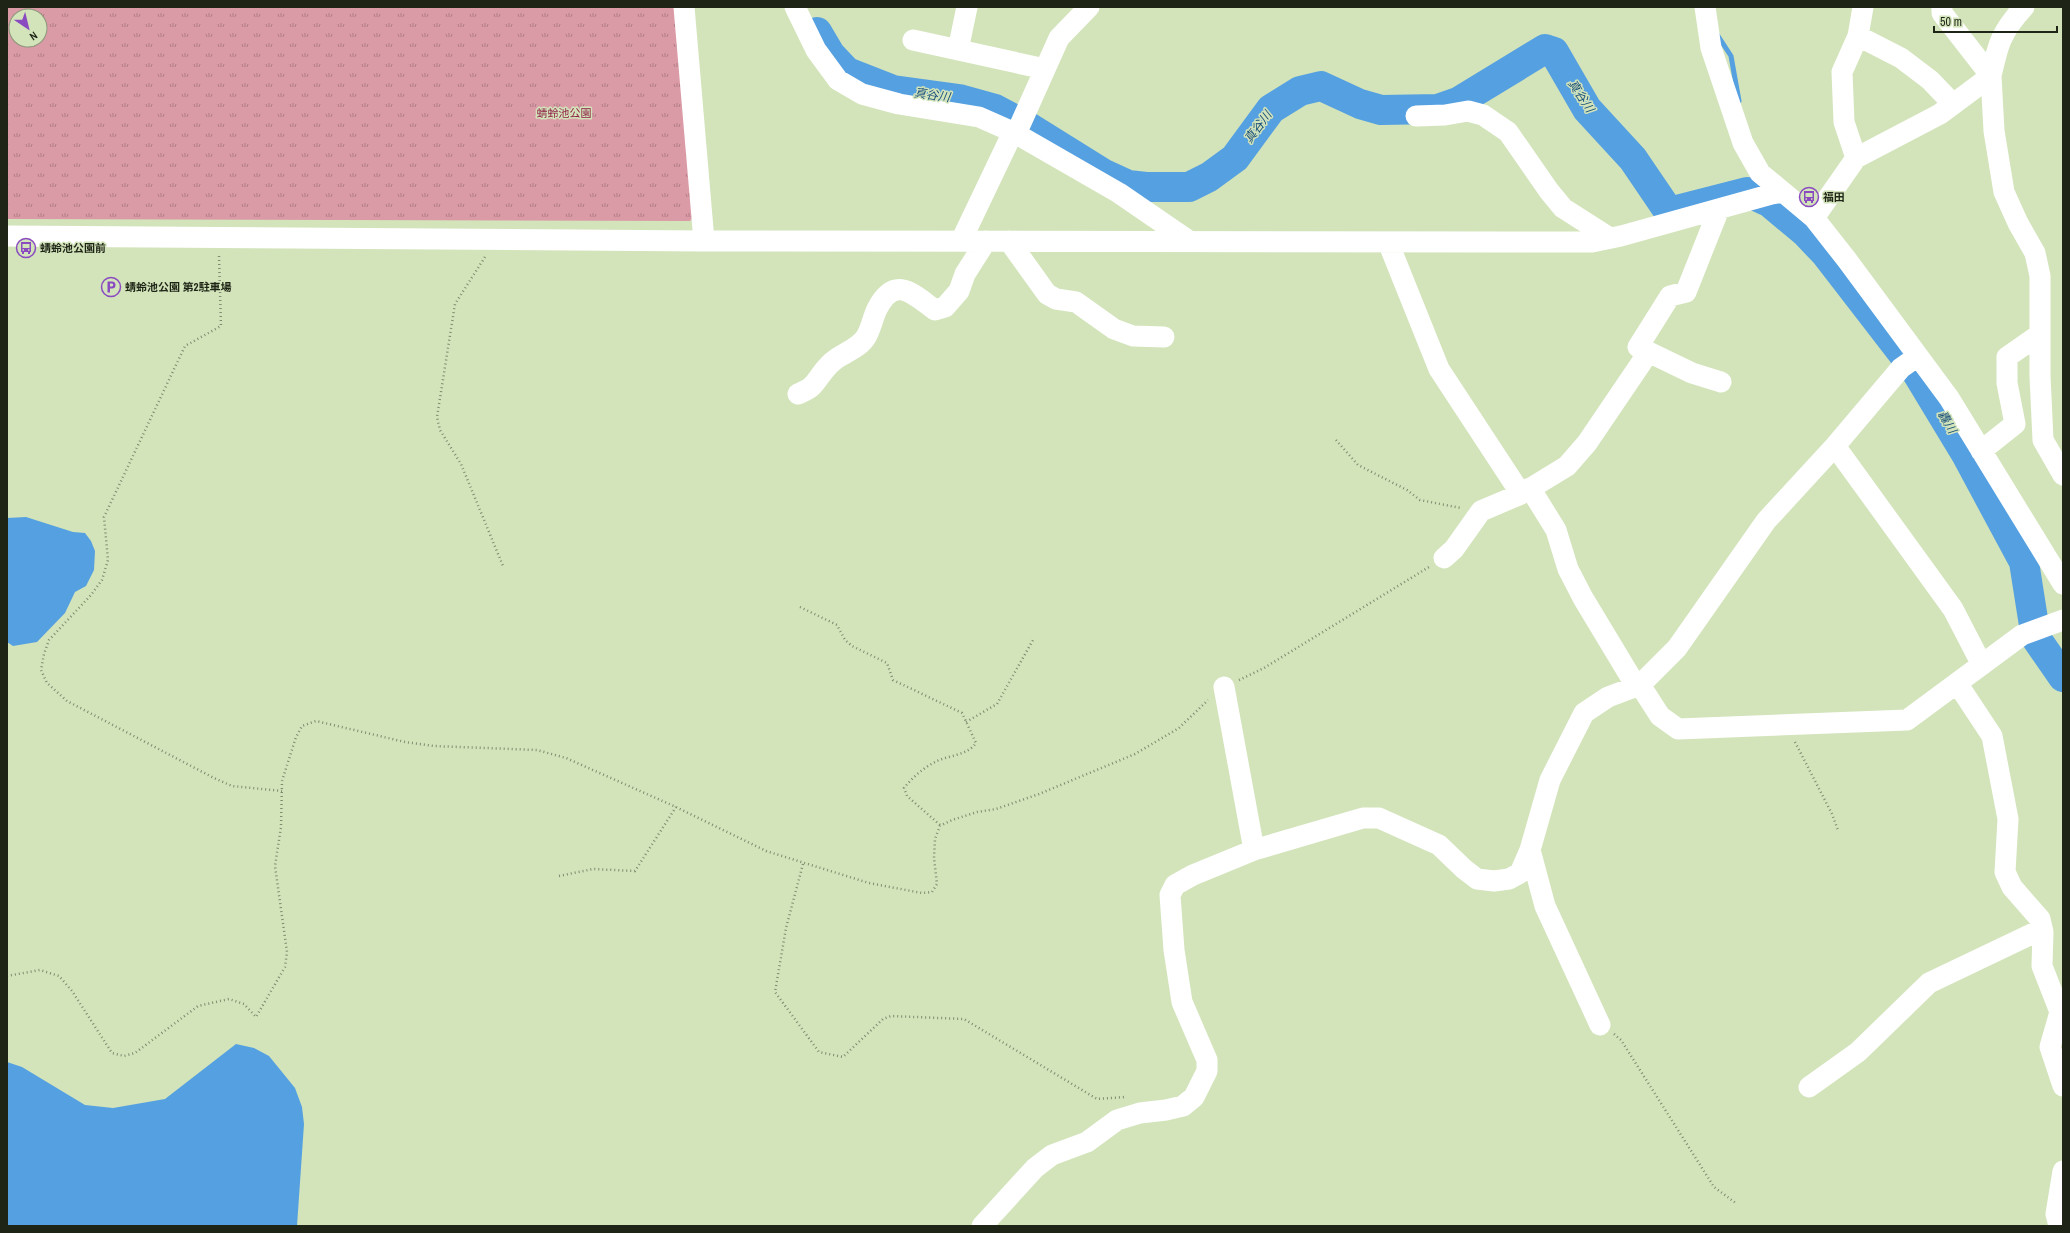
<svg xmlns="http://www.w3.org/2000/svg" width="2070" height="1233" font-family="'Archivo Narrow','Noto Sans JP',sans-serif">
	<style>
		.park { fill: url(#park-tufts); fill-rule: evenodd }
		.water { fill: #55a0e0 }
		.lines { fill: none; stroke-linecap: round; stroke-linejoin: round }
		.stream { stroke: #55a0e0; stroke-width: 5 }
		.river { stroke: #55a0e0; stroke-width: 30 }
		.path { stroke: #808b6f; stroke-width: 2.5; stroke-dasharray: 1 3; stroke-linecap: butt }
		.minor { stroke: #fff; stroke-width: 21 }
		.labels { text-anchor: middle; dominant-baseline: central; stroke-width: 3; stroke-linejoin: round; paint-order: stroke }
		.park-label { font-size: 11px; fill: #8f1d44; stroke: #d3e4bb }
		.poi-label { font-size: 11px; font-weight: bold; fill: #1f2516; stroke: #d3e4bb; text-anchor: start }
		.water-label { font-size: 12px; font-style: italic; fill: #194f7a; stroke: #d3e4bb }
	</style>
	<defs>
		<pattern id="park-tufts" width="24" height="20" patternUnits="userSpaceOnUse"><rect width="24" height="20" fill="#da9aa6"/><path d="M3 7l-1-3M5 7V3M7 7l1-3M15 17l-1-3M17 17v-4M19 17l1-3" fill="none" stroke="#b07d86"/></pattern>
	</defs>
	<rect width="100%" height="100%" fill="#d3e4bb"/>
	<path class="park" d="M7,7H676L697,213L690,221L7,219ZM16,16H40V40H16Z"/>
	<path class="water" d="M26,517L73,532L85,533L91,541L95,551L94,570L86,586L75,592L65,613L37,642L13,646L7,642V518Z
		M236,1044L254,1048L269,1056L295,1088L302,1107L304,1124L297,1226H7V1062L22,1067L85,1105L113,1108L165,1099Z"/>
	<g class="lines">
		<path class="stream" d="M1718,36L1731,56L1739,101"/>
		<path class="river" d="M817,32L830,54L847,72L893,90L959,99L995,109L1027,126L1104,174L1128,185L1146,187H1189L1209,177L1235,158L1271,109L1300,91L1321,86L1360,104L1381,110L1438,109L1458,102L1545,49L1554,52L1587,109L1633,159L1669,212L1747,192L1769,202L1805,232L1826,254L1914,368L1966,454L2024,562L2036,638L2063,677"/>
		<path class="path" d="M219,256L221,326L185,346L104,517L108,560L102,580L91,595L49,640L44,654L41,670L47,683L67,701L214,778L232,786L282,791
			M485,257L455,304L437,417L440,430L461,464L503,566
			M1336,440L1358,465L1407,490L1420,500L1461,508
			M800,607L837,625L845,640L852,646L887,663L893,680L962,713L976,743C967,756 948,755 935,762C923,768 912,778 904,788L907,796L940,825
			M1239,680L1264,668L1429,567
			M966,722L997,704L1033,640
			M1795,742L1832,814L1838,830
			M803,864L786,928L775,992L819,1052L843,1057L883,1019L891,1016L964,1019L1097,1099L1125,1097
			M559,876L593,869L635,871L676,807
			M7,976L40,970L59,976L72,991L112,1053L124,1056L135,1053L198,1006L229,999L244,1004L256,1017L285,967L287,952L275,866L281,827L282,781L296,737L302,726L316,721L405,742L434,746L537,750L566,758L676,807L766,851L869,883L922,893L932,892L937,884L934,858L935,839L940,826L952,820L977,812L996,809L1039,794L1135,754L1179,728L1208,700
			M1614,1034L1621,1040L1714,1187L1737,1204"/>
		<path class="minor" d="M684,7L704,241
			M795,7L816,50L838,80L862,94L899,104L979,117L1013,132L1119,193L1189,241
			M1705,7L1711,48L1743,143L1760,173L1783,192
			M1942,7V13L1991,76L1994,131L2004,192L2018,223L2035,253L2040,276V376L2043,440L2063,475
			M1858,36L1901,58L1930,80L1953,104
			M913,40L1045,69
			M958,50L967,7
			M1416,116L1445,115L1468,111L1483,115L1508,132L1549,191L1563,208L1610,238
			M1016,134L1059,38L1089,7
			M1856,158L1844,122L1842,72L1858,36L1863,7
			M1719,209L1686,292L1670,296L1638,347L1692,373L1721,382
			M1814,218L1856,158L1940,114L1991,76C1998,44 2001,32 2024,7
			M7,236L704,241L1592,242L1621,236L1772,194L1783,192L1814,218L1847,260L1949,398L2063,584
			M961,241L1013,132
			M1009,241L1047,294L1056,299L1076,302L1114,329L1133,336L1164,337
			M1388,242L1439,369L1521,494
			M798,394C802,392 808,390 812,386C820,378 824,367 836,359C846,352 859,348 866,337C871,329 873,317 877,309C895,274 913,294 935,310L945,307L959,291L965,274L986,241
			M1835,446L1953,609L1982,665
			M1981,451L2015,424L2007,383V357L2040,334
			M1530,488L1556,530L1568,569L1583,598L1636,686
			M1444,558L1454,549L1481,511L1521,494L1567,466L1587,443L1648,353
			M1957,683L1992,736L2008,819L2005,872L2012,887L2040,919L2043,932L2042,966L2060,1012L2050,1047L2063,1086
			M1640,685L1660,716L1678,729L1907,720L2022,635L2063,620
			M1224,687L1254,850
			M1600,1025L1545,906L1530,850L1550,780L1584,713L1608,697L1640,685L1677,648L1766,521L1835,446L1901,368L1918,356
			M1809,1087L1858,1052L1929,983L2042,929
			M982,1226L1035,1168L1052,1155L1087,1142L1117,1120L1140,1113L1166,1110L1183,1106L1194,1097L1207,1071V1060L1182,1002L1174,950L1170,895L1175,885L1193,875L1254,850L1363,818H1379L1439,845L1464,869L1477,879L1494,881L1509,879L1520,873L1530,850
			M2059,1226L2056,1214L2063,1171"/>
	</g>
	<defs>
		<symbol id="bus-ring" viewBox="-11 -11 22 22"><circle r="9.5" fill="#d3e4bb" stroke="#8a4bc0" stroke-width="1.5"/><path d="M-5-6H5V4H4V6H2V4H-2V6H-4V4H-5ZM-3.5-4V0h7V-4ZM-3.5 1.2v1.5H-2V1.2ZM2 1.2v1.5H3.5V1.2Z" fill="#8a4bc0"/></symbol>
		<symbol id="parking-ring" viewBox="-11 -11 22 22"><circle r="9.5" fill="#d3e4bb" stroke="#8a4bc0" stroke-width="1.5"/><path d="M-3.5-5.5H1a3.5 3.5 0 0 1 0 7H-1V5.5H-3.5ZM-1-3.4V-.6H.8a1.4 1.4 0 0 0 0-2.8Z" fill="#8a4bc0"/></symbol>
	</defs>
	<g fill-rule="evenodd">
		<use href="#bus-ring" x="1798" y="186" width="22" height="22"/>
		<use href="#bus-ring" x="15" y="237" width="22" height="22"/>
		<use href="#parking-ring" x="100" y="276" width="22" height="22"/>
	</g>
	<g class="labels">
		<g class="park-label">
			<text x="564" y="113">蜻蛉池公園</text>
		</g>
		<g class="poi-label">
			<text x="1823" y="197">福田</text>
			<text x="40" y="248">蜻蛉池公園前</text>
			<text x="125" y="287">蜻蛉池公園 第2駐車場</text>
		</g>
		<g class="water-label">
			<text transform="translate(932 95) rotate(8)">真谷川</text>
			<text transform="translate(1581 96) rotate(57)">真谷川</text>
			<text transform="translate(1258 127) rotate(-53)">真谷川</text>
			<text transform="translate(1947 422) rotate(59)">轟川</text>
		</g>
	</g>
	<rect width="2070" height="1233" fill="none" stroke="#1f2516" stroke-width="16"/>
	<g transform="translate(28 28) rotate(145)"><circle r="19" fill="#d3e4bb" stroke="#8b9879"/>
	<path d="M0-3L7 15L0 10L-7 15Z" fill="#8a4bc0"/>
	<text y="-6" font-size="11" font-weight="bold" text-anchor="middle" fill="#1f2516">N</text>
	</g>
	<path d="M1934 26v6h123v-6" fill="none" stroke="#1f2516" stroke-width="2"/>
	<text x="1940" y="26" font-size="12" fill="#1f2516" stroke="#d3e4bb" stroke-width="3" paint-order="stroke">50 m</text>
</svg>
